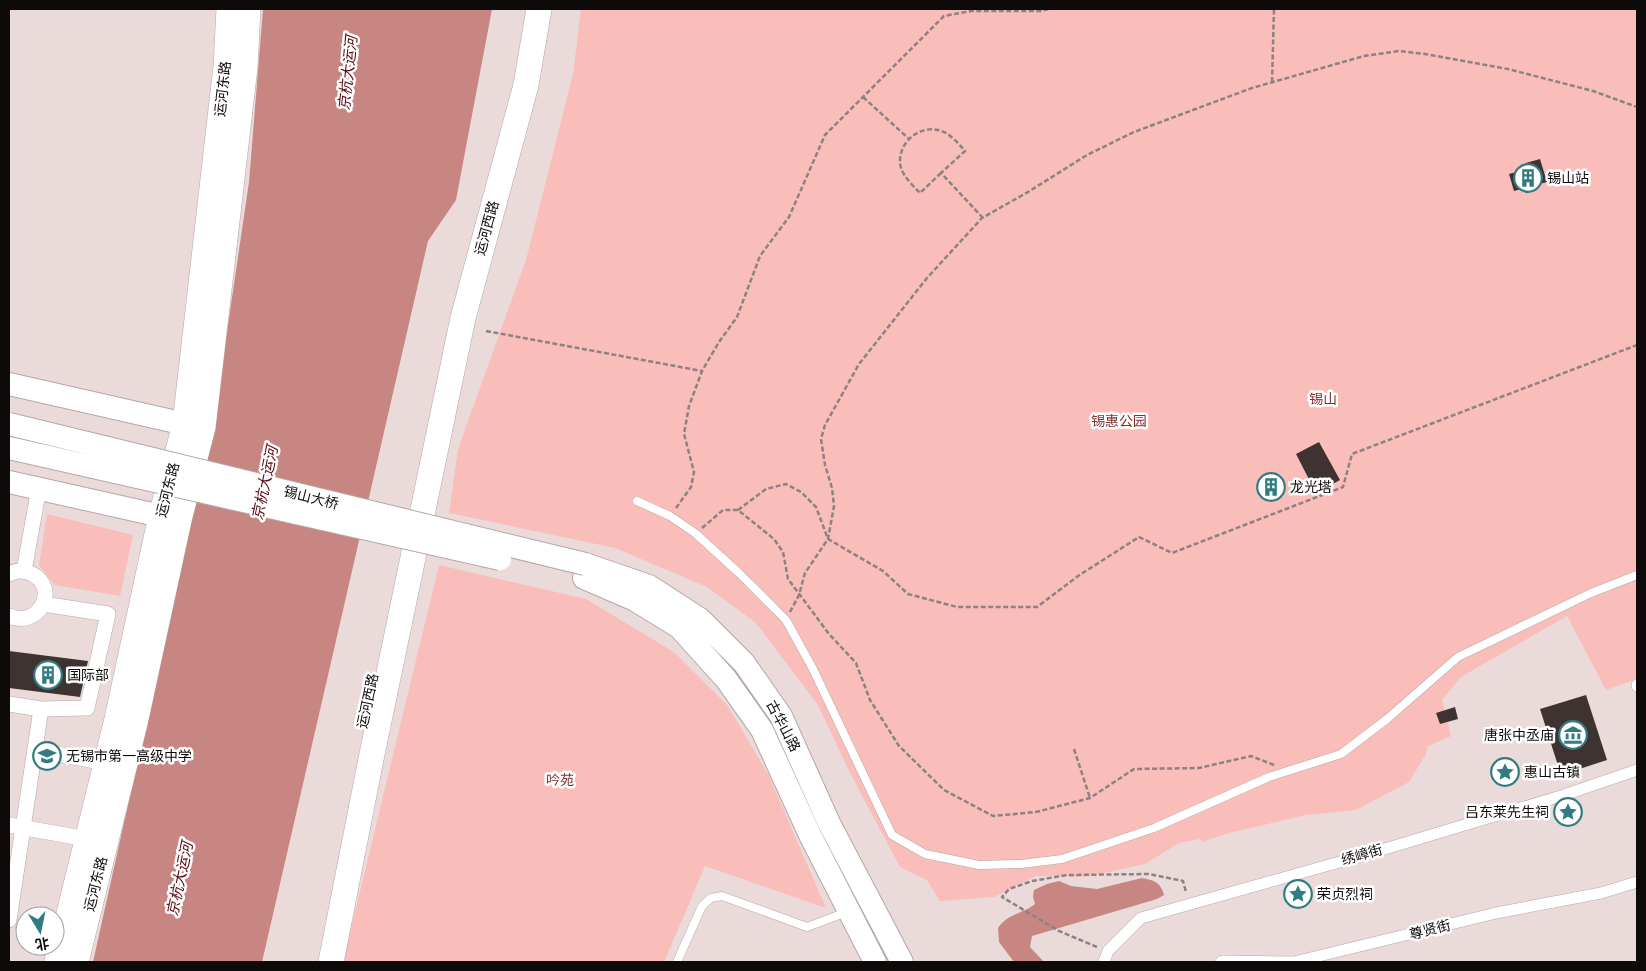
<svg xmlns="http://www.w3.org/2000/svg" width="1646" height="971" font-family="'Nunito Sans','Noto Sans SC',sans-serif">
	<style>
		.green { fill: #f9bdba }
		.water { fill: #c88683 }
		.building { fill: #3f3332 }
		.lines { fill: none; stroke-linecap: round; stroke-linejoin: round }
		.service-casing { stroke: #b5a7a6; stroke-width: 9 }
		.pedestrian-casing { stroke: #b5a7a6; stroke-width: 12 }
		.minor-casing { stroke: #b5a7a6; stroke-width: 16 }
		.secondary-casing { stroke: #b5a7a6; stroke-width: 24 }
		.primary-casing { stroke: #b5a7a6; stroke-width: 26 }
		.path { stroke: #8d8282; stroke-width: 2.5; stroke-dasharray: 5 2.5; stroke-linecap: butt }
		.service { stroke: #fff; stroke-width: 8 }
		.pedestrian { stroke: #fff; stroke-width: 11 }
		.minor { stroke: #fff; stroke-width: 15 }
		.secondary { stroke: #fff; stroke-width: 22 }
		.primary { stroke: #fff; stroke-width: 25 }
		.secondary-bridge-casing { stroke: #b5a7a6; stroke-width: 24; stroke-linecap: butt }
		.secondary-bridge { stroke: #fff; stroke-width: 22 }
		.labels { text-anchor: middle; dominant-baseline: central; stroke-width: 5; stroke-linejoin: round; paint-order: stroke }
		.street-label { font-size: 14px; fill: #0f0a0a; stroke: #fff }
		.poi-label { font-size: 14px; fill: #0f0a0a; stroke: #fff; text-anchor: start }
		.park-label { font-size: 14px; fill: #823131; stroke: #fff }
		.water-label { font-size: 15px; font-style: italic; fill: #5a0811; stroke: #fff }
	</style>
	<rect width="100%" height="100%" fill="#eadbda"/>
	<path class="green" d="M581,9H1637V679L1606,690L1567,616L1461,677L1442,700L1451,736L1428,746L1426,754L1409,782L1356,810L1306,815L1229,833L1202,842L1200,839L1179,843L1145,864L1086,877L1036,876L994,897L940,901L927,880L900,867L849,771L818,705L756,623L707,587L615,548L449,513L458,449L526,260L573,74Z
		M47,514L133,535L120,596L55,585L39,565Z
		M439,565L586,599L674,652L728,706L769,776L826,908L705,866L665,960L661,962H343Z"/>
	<path class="water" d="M263,9H492L456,200L428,241L262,962H93L215,414L249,182Z
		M1142,878C1153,880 1161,882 1164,895L1157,899L1032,936L1030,947L1044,962H1014L999,942L998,928C1007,914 1023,914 1035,904L1033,897L1034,890L1047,884L1059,881L1071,886L1097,889Z"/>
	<path class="building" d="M1540,159L1547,182L1514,191L1509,174L1527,169L1526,163Z
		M1319,442L1340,480L1316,493L1296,454Z
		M1262 487a9 9 0 1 1 18 0a9 9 0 1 1-18 0Z
		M9,651L88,661L80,697L9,688Z
		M1586,695L1607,760L1561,775L1540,709Z
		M1455,707L1458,719L1440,724L1436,713Z"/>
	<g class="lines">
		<defs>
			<path id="service" d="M637,501L670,516L695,533L740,574L786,620L813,669L892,835L925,854L979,865L1021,864L1062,859L1154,828L1269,777L1341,754L1387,719L1458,657L1591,593L1637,575
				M677,962L702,906L711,898L722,896L807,927L847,912"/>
			<path id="pedestrian" d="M1637,685V686
				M1104,962L1108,951L1141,918L1368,854L1561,796L1637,770
				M1221,962L1223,961L1294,962L1496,913L1601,893L1637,882"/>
			<path id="minor" d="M24,571L39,488
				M9,574C16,570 24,570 32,574C60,588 39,629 9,616
				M9,704L41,709L9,920
				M41,709L87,708L108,614L43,604
				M35,750L106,763
				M9,825L87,839"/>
			<path id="secondary" d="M9,384L185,424
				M9,482L161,516
				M585,564L649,586L700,619L744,663L781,716L829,823L902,962
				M584,578L635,600L679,627L726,679L762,730L810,835L875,962"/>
			<path id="primary" d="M57,962L117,719L161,516L185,424L226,66L229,9
				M76,962L135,723L179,520L203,427L245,67L248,9
				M331,962L371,759L463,318L526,85L539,9"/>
		</defs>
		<use href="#service" class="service-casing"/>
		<use href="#pedestrian" class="pedestrian-casing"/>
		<use href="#minor" class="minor-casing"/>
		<use href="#secondary" class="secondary-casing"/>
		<use href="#primary" class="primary-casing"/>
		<path class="path" d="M1272,82L1274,9
			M863,97L908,138
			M941,173L920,193C913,186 904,177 901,168C895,146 917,125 938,130C949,132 958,143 965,151L941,173L982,217
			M486,331L702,371
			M676,508L691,487L694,472L684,434L689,406L702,371L719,342L737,317L760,256L789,217L825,135L944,16L971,11H1040L1049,9
			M738,510L766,489L786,484L801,492L816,507L828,539L883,571L908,594L957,607H1037L1078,576L1139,537L1172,553L1343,487L1352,454L1637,345
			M702,528L723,510H738L774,539L783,552L788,579L829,634L856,663L870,700L899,746L944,790L993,816L1036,812L1090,798L1134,769L1199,768L1251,756L1274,765
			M790,612L799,595L805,573L828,539L834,506L832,488L825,465L821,439L825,425L859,364L927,278L982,218L1028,192L1087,155L1134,132L1252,88L1364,56L1399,51L1425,54L1508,69L1593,91L1637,107
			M1074,749L1090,798
			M1097,947L1059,931L1002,897L1009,889L1032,881L1067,875L1149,874L1183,881L1186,892"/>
		<use href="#service" class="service"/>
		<use href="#pedestrian" class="pedestrian"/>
		<use href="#minor" class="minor"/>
		<use href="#secondary" class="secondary"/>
		<use href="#primary" class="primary"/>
		<defs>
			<path id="secondary-bridge" d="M9,424L585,564
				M9,448L500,559"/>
		</defs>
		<use href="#secondary-bridge" class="secondary-bridge-casing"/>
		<use href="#secondary-bridge" class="secondary-bridge"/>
	</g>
	<defs>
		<symbol id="building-ring" viewBox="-11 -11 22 22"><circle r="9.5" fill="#fff" stroke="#327b80" stroke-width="1.5"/><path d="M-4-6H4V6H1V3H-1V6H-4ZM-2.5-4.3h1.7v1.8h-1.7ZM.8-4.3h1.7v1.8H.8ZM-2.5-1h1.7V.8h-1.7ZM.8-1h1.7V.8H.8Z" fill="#327b80"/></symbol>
		<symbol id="museum-ring" viewBox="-11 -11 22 22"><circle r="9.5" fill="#fff" stroke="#327b80" stroke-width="1.5"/><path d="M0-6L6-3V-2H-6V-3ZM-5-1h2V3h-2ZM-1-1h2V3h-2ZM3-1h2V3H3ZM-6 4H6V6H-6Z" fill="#327b80"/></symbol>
		<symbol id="school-ring" viewBox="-11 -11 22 22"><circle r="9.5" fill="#fff" stroke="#327b80" stroke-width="1.5"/><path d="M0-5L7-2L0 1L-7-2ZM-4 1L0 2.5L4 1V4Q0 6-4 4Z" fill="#327b80"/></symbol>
		<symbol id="sight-ring" viewBox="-11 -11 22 22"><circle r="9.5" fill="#fff" stroke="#327b80" stroke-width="1.5"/><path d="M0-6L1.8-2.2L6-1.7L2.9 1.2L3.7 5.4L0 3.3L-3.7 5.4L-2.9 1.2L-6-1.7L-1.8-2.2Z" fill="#327b80"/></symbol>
	</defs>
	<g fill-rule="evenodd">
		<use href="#building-ring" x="1512" y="162" width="32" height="32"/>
		<use href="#building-ring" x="1255" y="471" width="32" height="32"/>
		<use href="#building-ring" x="32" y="659" width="32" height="32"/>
		<use href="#museum-ring" x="1557" y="719" width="32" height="32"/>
		<use href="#school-ring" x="31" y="740" width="32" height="32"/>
		<use href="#sight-ring" x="1489" y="756" width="32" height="32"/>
		<use href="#sight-ring" x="1552" y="796" width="32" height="32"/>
		<use href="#sight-ring" x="1282" y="878" width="32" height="32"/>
	</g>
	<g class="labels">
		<g class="street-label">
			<text transform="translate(223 89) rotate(-84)">运河东路</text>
			<text transform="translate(487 228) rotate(-75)">运河西路</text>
			<text transform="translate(168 490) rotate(-76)">运河东路</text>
			<text transform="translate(311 498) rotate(14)">锡山大桥</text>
			<text transform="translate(368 701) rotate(-78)">运河西路</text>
			<text transform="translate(783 726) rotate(62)">古华山路</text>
			<text transform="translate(1362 855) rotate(-16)">绣嶂街</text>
			<text transform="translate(96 884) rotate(-76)">运河东路</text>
			<text transform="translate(1430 930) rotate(-14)">尊贤街</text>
		</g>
		<g class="poi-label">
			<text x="1547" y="178">锡山站</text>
			<text x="1290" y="487">龙光塔</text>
			<text x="67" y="675">国际部</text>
			<text x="1554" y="735" text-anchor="end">唐张中丞庙</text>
			<text x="66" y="756">无锡市第一高级中学</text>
			<text x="1524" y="772">惠山古镇</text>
			<text x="1549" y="812" text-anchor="end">吕东莱先生祠</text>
			<text x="1317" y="894">荣贞烈祠</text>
		</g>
		<g class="park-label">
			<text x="1323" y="399">锡山</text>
			<text x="1119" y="421">锡惠公园</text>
			<text x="560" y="780">吟苑</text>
		</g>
		<g class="water-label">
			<text transform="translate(348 73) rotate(-84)">京杭大运河</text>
			<text transform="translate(265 483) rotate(-78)">京杭大运河</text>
			<text transform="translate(180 879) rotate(-78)">京杭大运河</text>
		</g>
	</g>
	<rect width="1646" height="971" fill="none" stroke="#0f0a0a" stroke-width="20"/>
	<g transform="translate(40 931) rotate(170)"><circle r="24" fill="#ffffff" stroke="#9f9d9d"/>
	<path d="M0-4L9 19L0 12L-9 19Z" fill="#327b80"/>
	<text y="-8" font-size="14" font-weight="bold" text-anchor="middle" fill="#0f0a0a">北</text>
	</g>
</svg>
